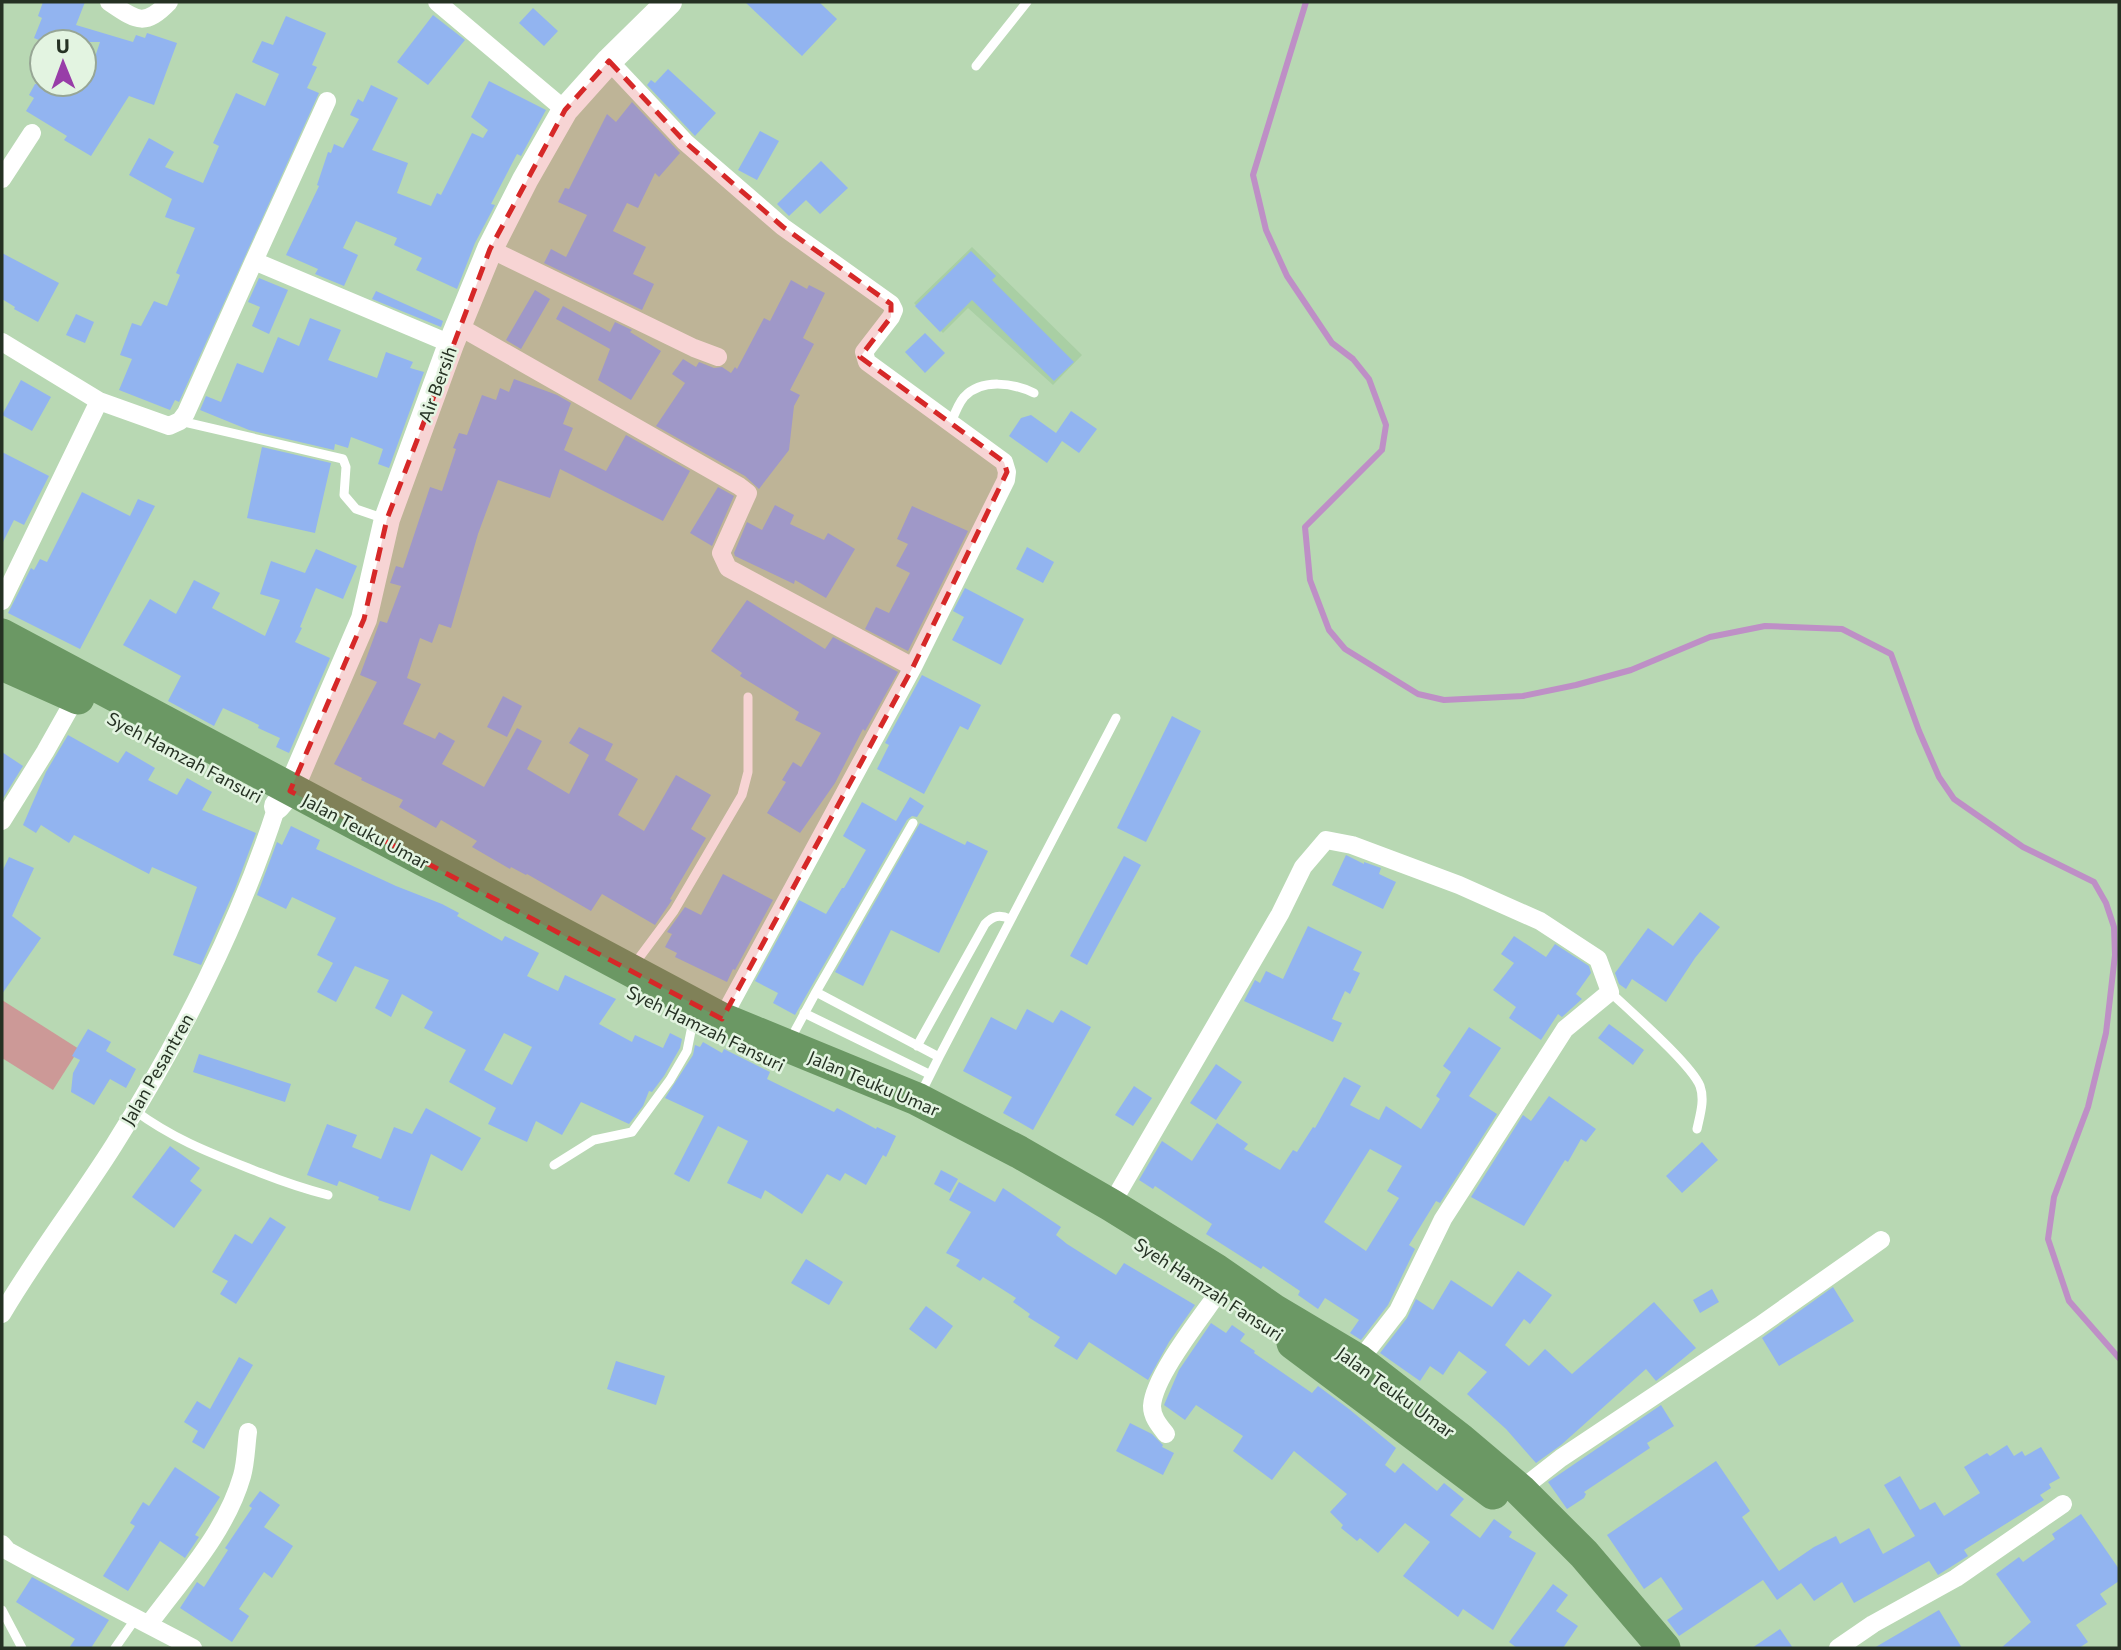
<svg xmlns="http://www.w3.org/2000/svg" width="2121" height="1650" font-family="Commissioner,sans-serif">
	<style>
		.built { fill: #a9cfa4 }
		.green { fill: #cc9997 }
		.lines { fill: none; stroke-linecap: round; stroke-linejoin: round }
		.stream { stroke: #be8fc6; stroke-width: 6 }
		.building { fill: #92b4f0; fill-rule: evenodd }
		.lane { stroke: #fff; stroke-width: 9 }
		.street { stroke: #fff; stroke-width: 18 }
		.secondary { stroke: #fff; stroke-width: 26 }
		.highway { stroke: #6b9864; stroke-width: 33 }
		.marked { fill: #d62828; fill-opacity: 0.2; stroke: #d62828; stroke-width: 5; stroke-dasharray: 14 9; stroke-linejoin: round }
		.labels { text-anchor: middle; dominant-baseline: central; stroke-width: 5; stroke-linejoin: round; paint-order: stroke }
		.street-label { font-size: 18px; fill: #253123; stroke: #e3f4e1 }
	</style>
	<rect width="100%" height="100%" fill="#b8d8b3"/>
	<path class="built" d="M972,247L1082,355L1053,385L968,308L943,333L914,303Z"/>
	<path class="green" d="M2,1000L79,1049L53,1090L2,1058Z"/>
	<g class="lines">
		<path class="stream" d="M1306,2L1253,175L1266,230L1287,276L1332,343L1353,359L1369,379L1386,425L1382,450L1305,527L1310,580L1329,630L1345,649L1418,694L1444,700L1523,696L1576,685L1631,670L1710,637L1765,626L1842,629L1891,654L1919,731L1939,777L1954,799L2023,847L2094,882L2106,903L2114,927L2115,955L2106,1033L2088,1107L2054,1197L2048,1239L2069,1301L2119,1358"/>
	</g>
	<path class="building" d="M43,2H85L76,25L133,42L136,35L145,38L147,33L177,43L154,105L129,96L91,156L64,140L67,136L26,111L34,98L29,95L35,84H86L100,42H44L34,38L42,18L38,16Z
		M745,2H819L837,19L802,56Z
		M533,8L558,31L544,46L519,23Z
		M433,15L465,40L428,85L397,62Z
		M286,16L326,33L312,65L317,67L307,88L319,93L179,402L175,400L170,410L119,390L132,359L120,355L132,323L141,326L154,301L167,306L180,275L176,273L195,228L165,217L172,199L129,175L149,138L174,152L165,167L203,183L219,146L213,143L236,93L265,106L279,74L252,62L262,41L273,45Z
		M668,69L716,113L695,136L647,85L651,80L655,83Z
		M489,81L546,110L521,156L517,154L491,204L495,205L475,243L457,289L416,270L422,258L394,245L397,238L356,221L343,248L358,255L344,286L315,274L318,269L286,255L319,186L317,185L328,152L331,153L334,144L343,148L359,119L350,115L358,99L363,102L371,85L398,98L372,150L408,163L397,193L431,206L437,193L441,195L472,133L483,138L488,130L471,117Z
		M632,102L680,153L659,177L655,173L638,208L627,203L613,231L646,247L633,274L654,284L642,310L544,263L551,249L566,257L587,215L558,202L565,188L569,189L607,114L616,122Z
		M760,131L779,141L757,180L738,170Z
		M821,161L848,188L820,214L806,200L789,216L777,204Z
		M971,251L996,276L992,280L1074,362L1054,381L972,300L940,332L915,306Z
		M2,253L59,283L38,322L14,309L15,307L2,299Z
		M259,278L288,290L269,334L252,326L260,307L248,302Z
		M791,280L807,289L809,285L825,293L803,338L814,344L790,390L800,395L794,406L789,450L759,489L745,476L656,426L685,383L672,374L683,359L696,367L699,362L714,368L722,367L731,373L735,367L737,369L764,318L770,321Z
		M535,290L550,299L521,349L506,340Z
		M376,291L443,321L441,327L372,299Z
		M563,306L610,332L615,322L632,330L630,332L661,351L631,400L598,380L610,349L556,319Z
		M76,314L94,322L85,343L66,335Z
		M310,318L341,330L328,360L377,378L386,352L413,362L410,368L424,372L389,468L378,464L383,449L351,437L348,448L335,444L334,450L249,430L200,410L206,396L221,402L237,363L263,373L278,337L299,346Z
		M925,333L945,353L925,373L905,352Z
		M514,379L557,395L571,403L563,424L573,428L564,450L606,471L626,435L690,471L663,521L560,469L550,498L498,480L478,534L451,628L439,624L432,643L420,638L407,678L421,684L403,724L435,739L439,732L455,741L442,764L484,787L517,728L542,741L527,769L569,794L589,755L569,743L579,727L613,744L605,760L638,779L618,815L644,831L676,775L711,795L691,829L706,838L670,899L672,900L655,925L602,894L591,911L527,874L526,875L511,867L510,869L472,847L477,841L441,820L436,828L399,807L403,800L361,780L362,778L334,764L377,682L360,675L380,621L387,623L401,586L390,583L396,566L403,568L430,487L442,491L456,449L453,448L459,433L467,435L482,395L496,400L500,388L509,392Z
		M21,380L51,397L32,431L2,415Z
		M1071,411L1097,429L1079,453L1062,441L1047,463L1009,436L1021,418L1031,415L1056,433Z
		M262,447L331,463L315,533L247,518Z
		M2,452L49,476L24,525L14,520L2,544Z
		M718,487L734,496L712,546L690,533Z
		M82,492L130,516L138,499L155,506L80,649L8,613L31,568L34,570L40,559L47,562Z
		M775,505L794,515L790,524L824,540L828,533L855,549L826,598L795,580L794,584L735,556L734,553L747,522L762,530Z
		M912,506L968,531L908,651L865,629L876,607L889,613L910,573L896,566L908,544L897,539Z
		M1027,547L1054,562L1043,583L1016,569Z
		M316,549L357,566L343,599L316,588L300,627L302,628L295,642L330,658L289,753L276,747L280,738L258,728L259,725L223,708L214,726L168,701L181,676L123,645L150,599L176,614L194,580L220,593L212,608L265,636L280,600L260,594L271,561L305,573Z
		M965,588L1024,619L1001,665L952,640L964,617L953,611Z
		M747,600L825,649L833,637L898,672L865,731L863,729L835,783L800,833L767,813L786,782L782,780L793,762L801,767L821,733L795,720L799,712L740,676L742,673L711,651Z
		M922,675L981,705L968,730L960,726L924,794L877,769L889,745L885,743Z
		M503,696L522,706L507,737L487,727Z
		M1172,716L1201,731L1146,842L1117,828Z
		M68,735L118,763L126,751L155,768L148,780L177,795L187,778L212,792L202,810L256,833L235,889L201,965L173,955L197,887L152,867L149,874L74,835L69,843L41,825L36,833L23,825L46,772Z
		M2,752L23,766L2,800Z
		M910,797L924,806L917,817L912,816L907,820L795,1015L773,1003L778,993L755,981L799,900L826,914L842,888H844L866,850L843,836L862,802L896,821Z
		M920,823L965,845L967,841L988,851L939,953L891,930L863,986L835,972Z
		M291,826L320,840L316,849L396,886L442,904L459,913L457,916L502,941L505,936L539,953L527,976L558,991L565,975L616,999L599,1024L632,1042L635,1035L663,1048L670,1033L682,1039L680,1048L664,1076L652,1092L649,1091L643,1106L629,1124L581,1102L562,1135L536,1121L527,1142L488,1124L496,1108L449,1082L466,1050L424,1028L433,1012L402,994L391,1017L375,1008L389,980L355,966L336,1002L317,992L333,963L317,955L336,918L292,897L286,909L257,895L277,842L282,845ZM504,1033L532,1047L512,1085L484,1070Z
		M1346,855L1364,864V862L1381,868L1379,874L1396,882L1383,909L1332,885Z
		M1124,856L1141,865L1087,965L1070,956Z
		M9,857L34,868L12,916L41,938L2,994V872Z
		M723,874L773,900L735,970L733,969L727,982L675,957L677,953L665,947L672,934L667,932L685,907L701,915Z
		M1700,912L1720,927L1695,958L1666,1002L1632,979L1626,989L1619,984L1615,973L1648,928L1673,946Z
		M1308,926L1362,952L1353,970L1360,973L1350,994L1345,991L1332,1019L1342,1023L1333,1042L1244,1001L1255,980L1260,983L1266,971L1283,979Z
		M1514,936L1546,957L1555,944L1589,966L1591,973L1576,994L1582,999L1562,1017L1558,1014L1541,1040L1509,1018L1516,1007L1493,990L1514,963L1501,954Z
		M1027,1009L1053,1023L1061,1010L1091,1027L1033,1130L1003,1113L1012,1097L963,1071L991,1017L1016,1030Z
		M1609,1024L1644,1050L1633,1065L1598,1038Z
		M1469,1027L1501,1048L1469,1096L1497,1114L1440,1203L1436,1201L1409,1245L1415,1249L1388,1305L1361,1340L1350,1333L1359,1320L1325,1298L1318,1309L1298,1295L1300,1291L1263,1266L1261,1269L1206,1234L1212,1224L1155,1186L1153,1189L1139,1180L1162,1141L1192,1161L1217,1123L1248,1144L1244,1149L1280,1170L1293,1150L1297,1152L1313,1127L1315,1128L1344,1077L1361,1086L1350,1105L1379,1120L1386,1106L1421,1129L1440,1099L1436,1096L1451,1072L1443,1066ZM1370,1149L1402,1166L1387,1191L1399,1198L1366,1251L1324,1222Z
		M88,1029L111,1042L106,1051L136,1069L126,1088L110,1079L94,1105L71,1092L73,1073L80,1060L72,1056Z
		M703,1042L722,1053L724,1049L770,1072L767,1079L834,1112L837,1108L876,1129L877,1127L896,1136L886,1157L883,1155L866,1185L845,1173L840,1181L827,1174L802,1214L765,1190L761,1199L727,1183L748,1141L718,1126L689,1182L674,1174L704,1116L665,1098L693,1055L695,1045L700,1047Z
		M199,1054L291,1084L285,1102L193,1072Z
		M1216,1064L1242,1082L1216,1120L1190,1103Z
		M1134,1086L1152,1098L1133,1126L1115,1115Z
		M1549,1096L1596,1129L1586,1142L1581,1139L1568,1162L1565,1160L1524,1226L1471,1197L1523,1115L1531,1121Z
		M426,1108L481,1138L462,1171L431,1154L410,1211L378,1200L379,1197L339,1181L337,1186L307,1175L327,1124L357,1135L352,1147L381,1159L394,1127L412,1134Z
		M1702,1142L1718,1160L1682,1193L1666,1176Z
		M170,1146L200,1168L190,1181L202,1190L174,1228L132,1197Z
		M941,1170L958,1179L950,1193L934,1184Z
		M959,1182L995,1202L1003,1188L1061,1227L1056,1235L1067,1244L1116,1275L1124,1263L1195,1305L1169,1342L1148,1380L1089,1342L1077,1360L1054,1346L1060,1337L1028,1317L1030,1314L1013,1302L1016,1298L983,1277L980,1281L956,1266L960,1260L946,1253L971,1212L949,1200Z
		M270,1217L286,1227L236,1304L220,1294L228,1281L212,1272L235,1234L252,1244Z
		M806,1259L843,1282L829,1305L791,1283Z
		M1518,1271L1552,1295L1530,1324L1524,1319L1505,1345L1529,1366L1545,1349L1572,1374L1654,1302L1696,1348L1656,1381L1646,1369L1561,1445L1536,1463L1506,1429L1467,1394L1487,1372L1459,1351L1443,1375L1430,1366L1420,1381L1380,1353L1407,1318L1416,1299L1433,1310L1451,1280L1492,1307Z
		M1833,1287L1854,1321L1779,1366L1762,1338Z
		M1712,1289L1719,1302L1700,1313L1693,1300Z
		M926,1306L953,1326L936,1349L909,1329Z
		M1211,1323L1226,1333L1232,1325L1245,1334L1240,1341L1255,1351L1254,1353L1312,1393L1318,1386L1349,1409L1396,1448L1385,1465L1395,1473L1403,1463L1437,1491L1444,1483L1464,1499L1450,1515L1480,1538L1494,1519L1512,1532L1509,1537L1536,1553L1493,1630L1463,1609L1458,1617L1403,1576L1430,1542L1405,1523L1378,1553L1360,1538L1357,1541L1341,1528L1343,1525L1330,1512L1347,1494L1294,1451L1272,1480L1233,1451L1243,1436L1196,1405L1185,1420L1164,1405L1179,1370Z
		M239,1357L253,1365L204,1449L192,1442L198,1431L184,1422L197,1401L210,1409Z
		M616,1361L665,1376L656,1405L607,1389Z
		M1661,1405L1674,1426L1647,1443L1650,1448L1584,1492L1586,1494L1584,1498L1567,1509L1548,1482Z
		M1130,1423L1152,1434L1163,1445L1162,1447L1174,1453L1163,1475L1116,1451Z
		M2007,1445L2014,1456L2022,1451L2025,1456L2041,1447L2060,1478L2049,1484L2051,1488L2040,1495L2044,1500L1964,1550L1968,1556L1938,1575L1929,1561L1854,1603L1842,1582L1814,1601L1801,1583L1777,1600L1763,1580L1679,1636L1667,1620L1683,1609L1661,1577L1644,1589L1607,1535L1716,1461L1750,1511L1742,1517L1779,1571L1814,1547L1836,1536L1840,1544L1869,1528L1883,1554L1915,1536L1884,1485L1900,1476L1920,1510L1935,1502L1944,1516L1980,1493L1964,1467L1987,1453L1990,1456Z
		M175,1467L220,1497L195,1535L199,1537L185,1558L160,1541L128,1591L103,1576L135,1526L130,1523L143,1502L149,1506Z
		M260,1491L280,1505L264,1527L293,1546L272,1578L264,1572L239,1609L249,1616L232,1642L180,1608L197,1582L204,1587L228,1550L225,1548L252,1508L249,1506Z
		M2081,1514L2119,1569V1581L2100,1594L2107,1604L2076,1625L2088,1642L2079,1648H2001L2031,1622L1996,1574L2019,1557L2023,1562L2055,1539L2052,1534Z
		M32,1577L109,1620L91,1648H69L75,1639L16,1602Z
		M1553,1584L1568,1595L1556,1611L1578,1626L1563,1648H1517L1509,1642Z
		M1939,1610L1962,1648H1874Z
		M1780,1629L1793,1648H1752Z"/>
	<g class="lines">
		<path class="lane" d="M976,66L1027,2
			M180,421L343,459L346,467L344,495L356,509L385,519
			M951,423C954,415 958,404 964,397C982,378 1013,383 1034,393
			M633,966L674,911L742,795L748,772V697
			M816,992L913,823
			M1610,992C1630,1011 1691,1064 1700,1086C1705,1100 1700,1115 1697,1129
			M804,1013L929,1074
			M790,1040L816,992L939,1057L921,1093
			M917,1046L985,924C993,916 999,914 1010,919
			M939,1057L1116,718
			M134,1110C176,1141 213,1154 261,1173C284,1182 305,1189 328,1195
			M554,1165L594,1140L632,1132L670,1080L687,1051L693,1021
			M2,1610L22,1648
			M115,1648L136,1618"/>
		<path class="street" d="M109,2C136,20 144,28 169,2
			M437,2L565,110
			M609,61L685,142L783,227L891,304L894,310L891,317L864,352L867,362L1004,462L1007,472L1006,480L913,667L722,1019
			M2,179L32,133
			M490,249L694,348L718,357
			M254,261L327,101
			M460,327L739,486L748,493L721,553L728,568L913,667
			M2,342L99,401L2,601
			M99,401L169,426L180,421L186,413L254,261L451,344
			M2,821L45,752L76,697
			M1111,1205L1280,914L1303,867L1326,840L1352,845L1459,885L1540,921L1598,959L1610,992L1565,1029L1443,1219L1398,1311L1359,1361
			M2,1314C36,1256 78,1202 114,1145C179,1042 240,922 277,806
			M1166,1434C1159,1425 1152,1417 1152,1406C1154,1376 1200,1319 1218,1293
			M1520,1490L1561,1458L1759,1326L1881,1240
			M2,1544L8,1551L30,1563L193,1648
			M149,1624C183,1578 226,1532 242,1476C246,1462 246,1446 248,1432
			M1838,1648L1873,1624L1956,1578L2063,1504"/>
		<path class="secondary" d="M277,806L290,791L364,619L387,519L451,344L490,249L525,180L565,110L609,61L669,2"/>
		<path class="highway" d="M2,635L722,1019L917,1099L1019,1152L1111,1205L1216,1270L1275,1311L1359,1361L1461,1440L1520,1490L1584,1554L1664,1648
			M2,664L78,698
			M1293,1343L1493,1493"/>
	</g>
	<path class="marked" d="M609,61L685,142L783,227L891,304V317L860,357L1004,462L1007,472L913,667L722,1019L290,791L364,619L387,519L490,249L565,110Z"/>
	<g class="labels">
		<g class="street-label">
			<text transform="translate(437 384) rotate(-70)">Air Bersih</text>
			<text transform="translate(185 757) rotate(28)">Syeh Hamzah Fansuri</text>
			<text transform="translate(366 831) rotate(28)">Jalan Teuku Umar</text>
			<text transform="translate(706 1028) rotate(26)">Syeh Hamzah Fansuri</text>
			<text transform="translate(157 1069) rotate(-60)">Jalan Pesantren</text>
			<text transform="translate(874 1083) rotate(23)">Jalan Teuku Umar</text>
			<text transform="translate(1209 1289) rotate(33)">Syeh Hamzah Fansuri</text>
			<text transform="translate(1396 1392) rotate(36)">Jalan Teuku Umar</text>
		</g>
	</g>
	<rect width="2121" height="1650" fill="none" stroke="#253123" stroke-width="7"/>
	<g transform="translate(63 63) rotate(359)"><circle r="33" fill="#e3f4e1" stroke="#97a695" stroke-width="2"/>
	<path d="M0-5L12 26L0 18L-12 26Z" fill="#983da8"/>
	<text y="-10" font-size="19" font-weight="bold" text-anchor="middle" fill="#253123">U</text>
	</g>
</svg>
